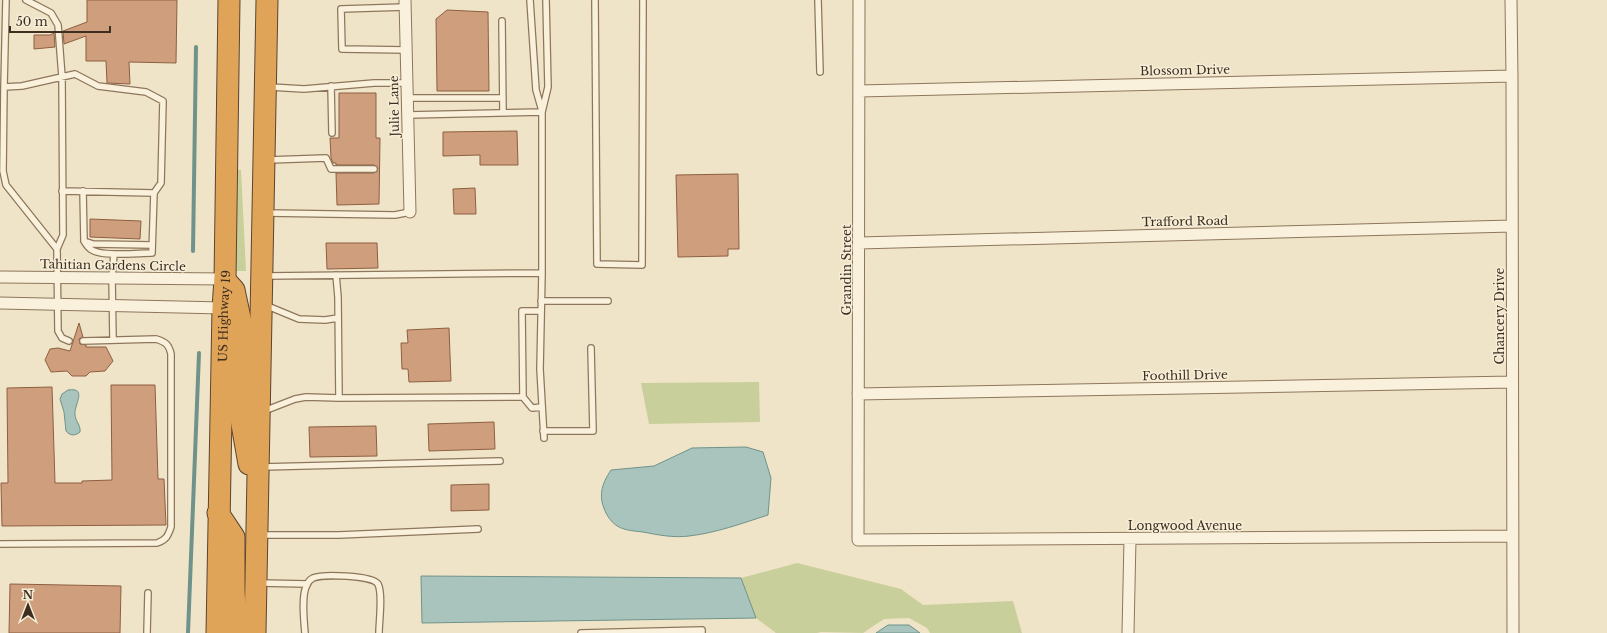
<svg xmlns="http://www.w3.org/2000/svg" width="1607" height="633" font-family="'Libre Baskerville',serif">
	<style>
		.green { fill: #c9cf9b }
		.water { fill: #a9c4bc; stroke: #6f938a }
		.lines { fill: none; stroke-linecap: round; stroke-linejoin: round }
		.stream { stroke: #6f938a; stroke-width: 4 }
		.building { fill: #cf9f7d; stroke: #8d5f41 }
		.lane-casing { stroke: #8d765c; stroke-width: 8 }
		.street-casing { stroke: #8d765c; stroke-width: 13 }
		.highway-casing { stroke: #5b4430; stroke-width: 23 }
		.lane { stroke: #faf1dc; stroke-width: 5.5 }
		.street { stroke: #faf1dc; stroke-width: 11 }
		.highway { stroke: #e0a458; stroke-width: 21 }
		.labels { text-anchor: middle; dominant-baseline: central; stroke-width: 3; stroke-linejoin: round; paint-order: stroke }
		.street-label { font-size: 12px; fill: #3d2e20; stroke: #f7eed8 }
	</style>
	<rect width="100%" height="100%" fill="#f0e4c8"/>
	<path class="green" d="M238,170H241L246,271H235Z
		M759,382L760,422L649,424L641,383Z
		M797,563L901,589L923,605L1013,601L1022,633H930L927,628L909,618L884,619L863,633L821,632L817,633H776L756,618L741,578Z"/>
	<path class="water" d="M68,390C88,387 74,405 75,414C75,421 81,425 80,432C75,436 70,436 66,431L64,412L60,399L62,394Z
		M746,447L763,452L771,478L768,515C743,523 716,533 689,536C674,538 658,535 643,532C626,530 615,530 606,513C598,497 601,485 611,470L654,466L692,448Z
		M421,576L741,578L756,618L422,623Z
		M888,625H909L920,633H876Z"/>
	<g class="lines">
		<path class="stream" d="M193,251L196,47
			M188,633L199,353"/>
	</g>
	<path class="building" d="M87,0H177L176,63L129,62L130,84L107,83L106,61H86V36L64,44L63,31L87,22Z
		M447,10L488,12L489,91H437L436,19Z
		M54,33L55,47L34,49V35H50Z
		M339,93H376V138H380L379,204L337,205L336,173H374L378,169L377,167L374,165H336V163H333L331,158L330,138H339Z
		M517,131L518,165H480V155L443,156V132Z
		M738,174L739,249H728V256L678,257L676,175Z
		M475,188L476,214H454L453,189Z
		M90,219L141,221L140,239L90,237Z
		M326,243H377L378,268L327,269Z
		M79,323L83,337L79,339L80,344L86,345V347H106L113,361L105,371L90,372L86,376H72L67,371L51,372L45,360L50,349L58,348L70,351Z
		M449,328L451,381L409,382L408,369H402L401,343H408L407,330Z
		M111,385H155L158,479H164L166,525L2,526L1,483H8L7,388L52,387L55,483H82V481L112,480Z
		M494,422L495,449L429,451L428,424Z
		M376,426L377,456L310,457L309,427Z
		M489,484V510L451,511V485Z
		M10,584L121,586L120,633H9Z"/>
	<g class="lines">
		<defs>
			<path id="lane" d="M6,0L4,87L22,86L75,74L98,86L146,92L163,101L161,183L154,193L152,253C138,253 103,257 92,250C88,248 86,244 84,241
				M26,0L51,13L58,25L62,77L63,235L57,249L58,331L62,338L69,341
				M530,0L536,90L542,111
				M595,0L597,264L642,265L643,0
				M818,0L820,72
				M405,7L341,9L342,49L406,50
				M502,21L503,113
				M331,86L332,133
				M4,87L3,171L6,185L57,249
				M270,87L304,89L374,83H407
				M407,98H503
				M408,115L542,112
				M268,160L326,158L331,169H374
				M62,191L154,193
				M83,191L84,241L93,244L152,245
				M267,213L395,215L410,212
				M542,273L540,369L544,438
				M336,275L338,297L339,398
				M266,276L542,273V112L548,87L546,0
				M541,301H608
				M265,305L299,319L325,320L338,318
				M541,311H522L523,397L532,408L542,407
				M113,340L112,277L114,254
				M264,411L295,399L306,397L339,398L523,397
				M543,431H593L591,348
				M262,467L500,461
				M261,535H339L478,529
				M0,544L157,543C166,540 168,536 171,527V354C169,345 166,342 156,339L83,341
				M260,583L307,584
				M147,633L148,593
				M305,633C304,621 301,594 307,585C308,582 311,579 313,578C322,574 372,575 378,584C383,594 379,622 379,633
				M581,633L702,630V633"/>
			<path id="street" d="M405,0L410,212
				M859,0L858,540L1513,536
				M1511,0L1512,76L1513,633
				M859,91L1512,76
				M859,243L1512,226
				M0,277L225,279
				M0,303L223,308
				M858,394L1512,382
				M1128,633L1130,539"/>
			<g id="highway">
				<path d="M225,280L234,290L241,323L240,413L249,464"/>
				<path d="M218,513L234,537V589L236,633"/>
				<path id="s1" d="M217,633L223,308L225,279L229,0"/>
				<path d="M255,633L267,0"/>
			</g>
		</defs>
		<use href="#lane" class="lane-casing"/>
		<use href="#street" class="street-casing"/>
		<use href="#highway" class="highway-casing"/>
		<use href="#lane" class="lane"/>
		<use href="#street" class="street"/>
		<use href="#highway" class="highway"/>
	</g>
	<g class="labels">
		<g class="street-label">
			<text transform="translate(1185 70) rotate(-1)">Blossom Drive</text>
			<text transform="translate(394 106) rotate(-91)">Julie Lane</text>
			<text transform="translate(1185 221) rotate(-1)">Trafford Road</text>
			<text transform="translate(113 265) rotate(1)">Tahitian Gardens Circle</text>
			<text transform="translate(846 270) rotate(-90)">Grandin Street</text>
			<text transform="translate(1499 316) rotate(-90)">Chancery Drive</text>
			<text stroke="none"><textPath href="#s1" startOffset="317">US Highway 19</textPath></text>
			<text transform="translate(1185 375) rotate(-1)">Foothill Drive</text>
			<text x="1185" y="525">Longwood Avenue</text>
		</g>
	</g>
	<g transform="translate(28 605)" stroke="#f7eed8" stroke-width="3" paint-order="stroke">
	<path d="M0-3L7 15L0 10L-7 15Z" fill="#3d2e20"/>
	<text y="-6" font-size="11" font-weight="bold" text-anchor="middle" fill="#3d2e20">N</text>
	</g>
	<path d="M10 26v6h100v-6" fill="none" stroke="#3d2e20" stroke-width="2"/>
	<text x="16" y="26" font-size="12" fill="#3d2e20" stroke="#f7eed8" stroke-width="3" paint-order="stroke">50 m</text>
</svg>
